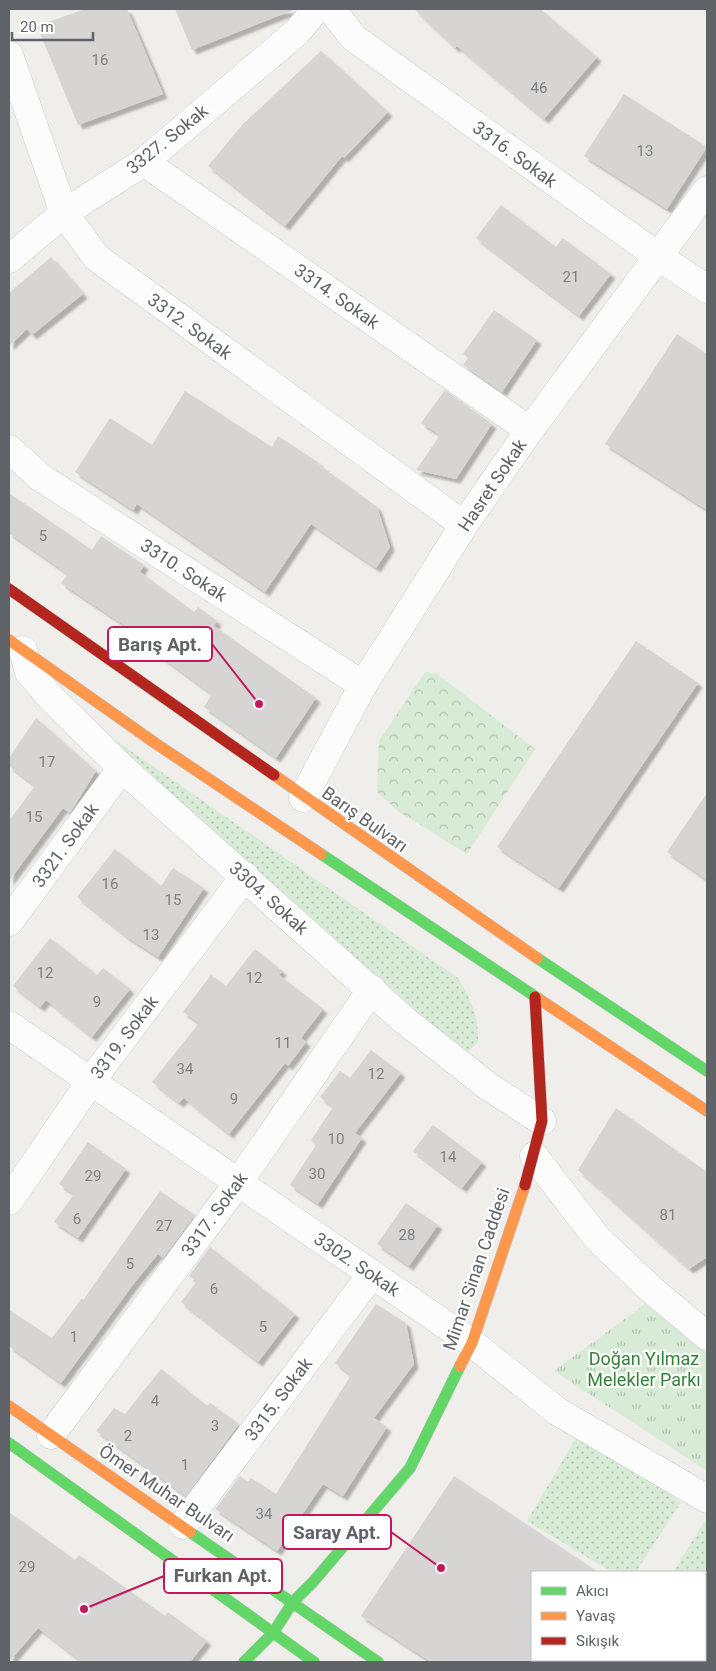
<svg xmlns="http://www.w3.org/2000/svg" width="716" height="1671" font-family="Roboto,sans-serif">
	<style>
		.grass { fill: url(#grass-dots) }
		.forest { fill: url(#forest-crowns) }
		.park { fill: url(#park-tufts) }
		.building { fill: #d6d5d3; filter: url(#shadow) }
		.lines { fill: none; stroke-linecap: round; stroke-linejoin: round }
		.street-casing { stroke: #cbcccc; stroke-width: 29 }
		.fast-casing { stroke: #cacacb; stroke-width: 12 }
		.slow-casing { stroke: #cacacb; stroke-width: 12 }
		.jam-casing { stroke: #cacacb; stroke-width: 12 }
		.street { stroke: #fdfcfc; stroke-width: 28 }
		.fast { stroke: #63d668; stroke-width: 11 }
		.slow { stroke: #ff974d; stroke-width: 11 }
		.jam { stroke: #b3261e; stroke-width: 11 }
		.labels { text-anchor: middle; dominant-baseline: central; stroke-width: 4.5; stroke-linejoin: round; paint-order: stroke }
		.number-label { font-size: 15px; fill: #7e8184 }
		.street-label { font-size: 18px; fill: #5f6368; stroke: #fff }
		.park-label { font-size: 18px; fill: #348238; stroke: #fff }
		.leader { fill: none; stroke: #c2185b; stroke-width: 2 }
		.callout-dot { fill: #c2185b; stroke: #fff; stroke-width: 2 }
		.callout { fill: #fff; stroke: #c2185b; stroke-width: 2 }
		.callout-label { font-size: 19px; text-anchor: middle; font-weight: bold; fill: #5f6368 }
	</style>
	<defs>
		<pattern id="grass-dots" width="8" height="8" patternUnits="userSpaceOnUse" patternTransform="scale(1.25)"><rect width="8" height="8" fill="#d8ebd6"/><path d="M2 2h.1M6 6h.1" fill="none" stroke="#b2c2b1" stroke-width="1.8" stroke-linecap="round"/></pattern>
		<pattern id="forest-crowns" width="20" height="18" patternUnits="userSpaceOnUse" patternTransform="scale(1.25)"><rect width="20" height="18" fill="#d8ebd6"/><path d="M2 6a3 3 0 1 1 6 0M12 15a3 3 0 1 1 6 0" fill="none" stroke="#b2c2b1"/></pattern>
		<pattern id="park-tufts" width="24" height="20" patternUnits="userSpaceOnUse" patternTransform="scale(1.25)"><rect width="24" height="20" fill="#d8ebd6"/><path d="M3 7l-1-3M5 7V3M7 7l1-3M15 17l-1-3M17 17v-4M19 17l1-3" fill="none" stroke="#b2c2b1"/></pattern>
		<filter id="shadow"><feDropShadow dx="4.5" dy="4.5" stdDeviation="1" flood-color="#0004"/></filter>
	</defs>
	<rect width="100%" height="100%" fill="#efeeea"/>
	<path class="grass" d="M95,726L458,978C471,999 479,1017 478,1042L467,1053L451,1042L271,882L92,730Z
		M579,1433L681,1502L636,1572H612L527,1521Z
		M706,1519L707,1520V1644L705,1642V1572H673Z"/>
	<path class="forest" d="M425,672L437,674L535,749L467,854L398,811L377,792L379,741Z"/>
	<path class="park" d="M645,1304L707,1353V1471L554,1371Z"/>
	<path class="building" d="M85,9H127L163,94L78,125L37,26Z
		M175,9H293V10L192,50Z
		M414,9H540L597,57L544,119L457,46L455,48Z
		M321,51L388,112L344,158L342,156L285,226L208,166L242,125Z
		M624,94L707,147L667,209L584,156Z
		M501,205L556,247L563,238L611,274L579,316L476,238Z
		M51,257L83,294L32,335L27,329L9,346V293Z
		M494,310L537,340L502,392L463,365L468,358L463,354Z
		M677,334L707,354V510L605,444Z
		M445,390L492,424L456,479L416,470L440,435L421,423Z
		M185,391L272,447L278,436L319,463L318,464L377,507L390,547L376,568L311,524L265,592L137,504L133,510L75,472L110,418L152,445Z
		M9,493L92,550L101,536L144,565L140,572L194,612L198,607L217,621L214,626L316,698L276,758L204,707L212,694L131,635L133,631L61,583L68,574L9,533Z
		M636,641L698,683L559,888L497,847Z
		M36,718L96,771L70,813L63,808L9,881V821L35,786L9,766V758Z
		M707,793V880L667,852Z
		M115,849L161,886L173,868L204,888L158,957L127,937L77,897Z
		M50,938L97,975L103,968L130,989L92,1037L46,1000L40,1007L13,986Z
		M255,949L282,971L279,975L323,1009L301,1038L306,1042L288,1066L285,1063L229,1134L184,1098L179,1103L152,1082L199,1023L183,1012L211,975L226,986Z
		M371,1050L401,1073L355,1133L362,1138L318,1204L290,1185L316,1145L311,1140L333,1107L320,1097L340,1071L350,1078Z
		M616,1108L707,1172V1257L689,1269L578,1170Z
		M433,1125L482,1162L462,1188L413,1151Z
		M88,1142L126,1169L78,1238L54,1222L74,1194L59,1184Z
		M160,1191L195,1215L163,1258L158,1254L135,1282L61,1383L9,1346V1310L52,1338L82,1298L83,1300Z
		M406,1203L438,1225L409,1266L377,1244Z
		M210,1247L295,1314L258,1362L181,1302L197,1281L189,1276Z
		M376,1304L406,1323L414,1364L374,1418L387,1427L343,1496L323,1484L277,1551L215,1509L240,1476L248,1482L251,1478L276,1494L351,1375L335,1363Z
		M161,1369L207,1406L210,1403L239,1424L186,1496L96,1431L114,1408L125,1414Z
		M454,1476L598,1572H532V1662H431L361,1616Z
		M9,1512L75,1560L79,1555L165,1616L168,1612L207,1641L190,1662H82L38,1628L9,1662Z"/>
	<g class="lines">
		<defs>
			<path id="street" d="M331,9L354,38L659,257L707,289
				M9,55L64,213L96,257L464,525
				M144,162L529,430
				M9,259L64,213L144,162L298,31L316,9
				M9,449L40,477L363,685
				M23,650L29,672L51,698L122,768L404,1020L489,1087L542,1121
				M303,798L363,685L464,525L524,438L707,190
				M9,922L122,768
				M9,1025L472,1343L557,1411L707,1499
				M534,1156L597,1238L653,1291L707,1336
				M9,1201L91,1081L245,876
				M51,1435L238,1183L372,989
				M183,1525L372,1274"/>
			<path id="fast" d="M321,854L539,999
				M537,958L707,1071
				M9,1443L314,1662
				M190,1532L378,1662
				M244,1662L273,1633L293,1602L313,1582L410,1468L460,1366"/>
			<path id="slow" d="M9,640L155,743L321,854
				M274,775L537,958
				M539,999L707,1111
				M460,1366L472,1343L525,1185
				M9,1406L190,1532"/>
			<path id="jam" d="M9,589L274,775
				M525,1185L542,1121L535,997"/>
		</defs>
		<use href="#street" class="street-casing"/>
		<use href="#fast" class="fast-casing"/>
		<use href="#slow" class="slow-casing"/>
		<use href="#jam" class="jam-casing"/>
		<use href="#street" class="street"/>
		<use href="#fast" class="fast"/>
		<use href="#slow" class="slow"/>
		<use href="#jam" class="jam"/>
	</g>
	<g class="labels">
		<g class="number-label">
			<text x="100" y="60">16</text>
			<text x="539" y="88">46</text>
			<text x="645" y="151">13</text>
			<text x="571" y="277">21</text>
			<text x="43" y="536">5</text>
			<text x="47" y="762">17</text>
			<text x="34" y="817">15</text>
			<text x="110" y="884">16</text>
			<text x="173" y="900">15</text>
			<text x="151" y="935">13</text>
			<text x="45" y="973">12</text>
			<text x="254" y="978">12</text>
			<text x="97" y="1002">9</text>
			<text x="283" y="1043">11</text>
			<text x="185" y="1069">34</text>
			<text x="376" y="1074">12</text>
			<text x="234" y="1099">9</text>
			<text x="336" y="1139">10</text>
			<text x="448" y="1157">14</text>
			<text x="317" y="1174">30</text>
			<text x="93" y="1176">29</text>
			<text x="668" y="1215">81</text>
			<text x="77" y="1219">6</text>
			<text x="164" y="1226">27</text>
			<text x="407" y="1235">28</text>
			<text x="130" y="1264">5</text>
			<text x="214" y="1289">6</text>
			<text x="263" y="1327">5</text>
			<text x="74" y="1337">1</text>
			<text x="155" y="1401">4</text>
			<text x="215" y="1426">3</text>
			<text x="128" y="1436">2</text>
			<text x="185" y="1465">1</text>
			<text x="264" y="1514">34</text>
			<text x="27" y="1567">29</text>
		</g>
		<g class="street-label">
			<text transform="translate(167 139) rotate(-39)">3327. Sokak</text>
			<text transform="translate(515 154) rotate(36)">3316. Sokak</text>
			<text transform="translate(337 296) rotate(35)">3314. Sokak</text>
			<text transform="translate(190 326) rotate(36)">3312. Sokak</text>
			<text transform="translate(492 485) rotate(-56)">Hasret Sokak</text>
			<text transform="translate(184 570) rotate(33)">3310. Sokak</text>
			<text transform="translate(365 819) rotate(35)">Barış Bulvarı</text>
			<text transform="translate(65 845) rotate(-54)">3321. Sokak</text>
			<text transform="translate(269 898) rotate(42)">3304. Sokak</text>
			<text transform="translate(124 1037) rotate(-53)">3319. Sokak</text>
			<text transform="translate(214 1214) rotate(-54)">3317. Sokak</text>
			<text transform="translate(357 1264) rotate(34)">3302. Sokak</text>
			<text transform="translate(476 1269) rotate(-71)">Mimar Sinan Caddesi</text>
			<text transform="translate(278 1399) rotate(-53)">3315. Sokak</text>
			<text transform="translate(167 1493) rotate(34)">Ömer Muhar Bulvarı</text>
		</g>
		<g class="park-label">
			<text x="644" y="1358">Doğan Yılmaz<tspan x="644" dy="21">Melekler Parkı</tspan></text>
		</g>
	</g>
	<path class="leader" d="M259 704L212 644M441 1568L391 1532M84 1609L164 1576"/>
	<g class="callout-dot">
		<circle cx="259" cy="704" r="5"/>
		<circle cx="441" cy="1568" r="5"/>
		<circle cx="84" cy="1609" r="5"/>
	</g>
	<g class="callout">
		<rect x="108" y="627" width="104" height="34" rx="5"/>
		<rect x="283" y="1515" width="108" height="34" rx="5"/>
		<rect x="164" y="1559" width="118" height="34" rx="5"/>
	</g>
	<g class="callout-label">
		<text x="160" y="651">Barış Apt.</text>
		<text x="337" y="1539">Saray Apt.</text>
		<text x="223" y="1582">Furkan Apt.</text>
	</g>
	<rect width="716" height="1671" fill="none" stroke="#5f6368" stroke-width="20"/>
	<rect x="531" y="1571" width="175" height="90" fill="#ffffff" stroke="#bfc1c3"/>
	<rect x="541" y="1587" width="25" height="8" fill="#63d668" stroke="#bfc1c3"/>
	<text x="576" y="1596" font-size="15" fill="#5f6368">Akıcı</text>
	<rect x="541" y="1612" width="25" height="8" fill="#ff974d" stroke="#bfc1c3"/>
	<text x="576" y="1621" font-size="15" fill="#5f6368">Yavaş</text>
	<rect x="541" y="1637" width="25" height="8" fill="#b3261e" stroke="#bfc1c3"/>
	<text x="576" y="1646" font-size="15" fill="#5f6368">Sıkışık</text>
	<path d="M12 32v8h81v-8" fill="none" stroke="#5f6368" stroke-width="2.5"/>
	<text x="20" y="32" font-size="15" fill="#5f6368" stroke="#ffffff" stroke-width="4" paint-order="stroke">20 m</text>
</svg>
